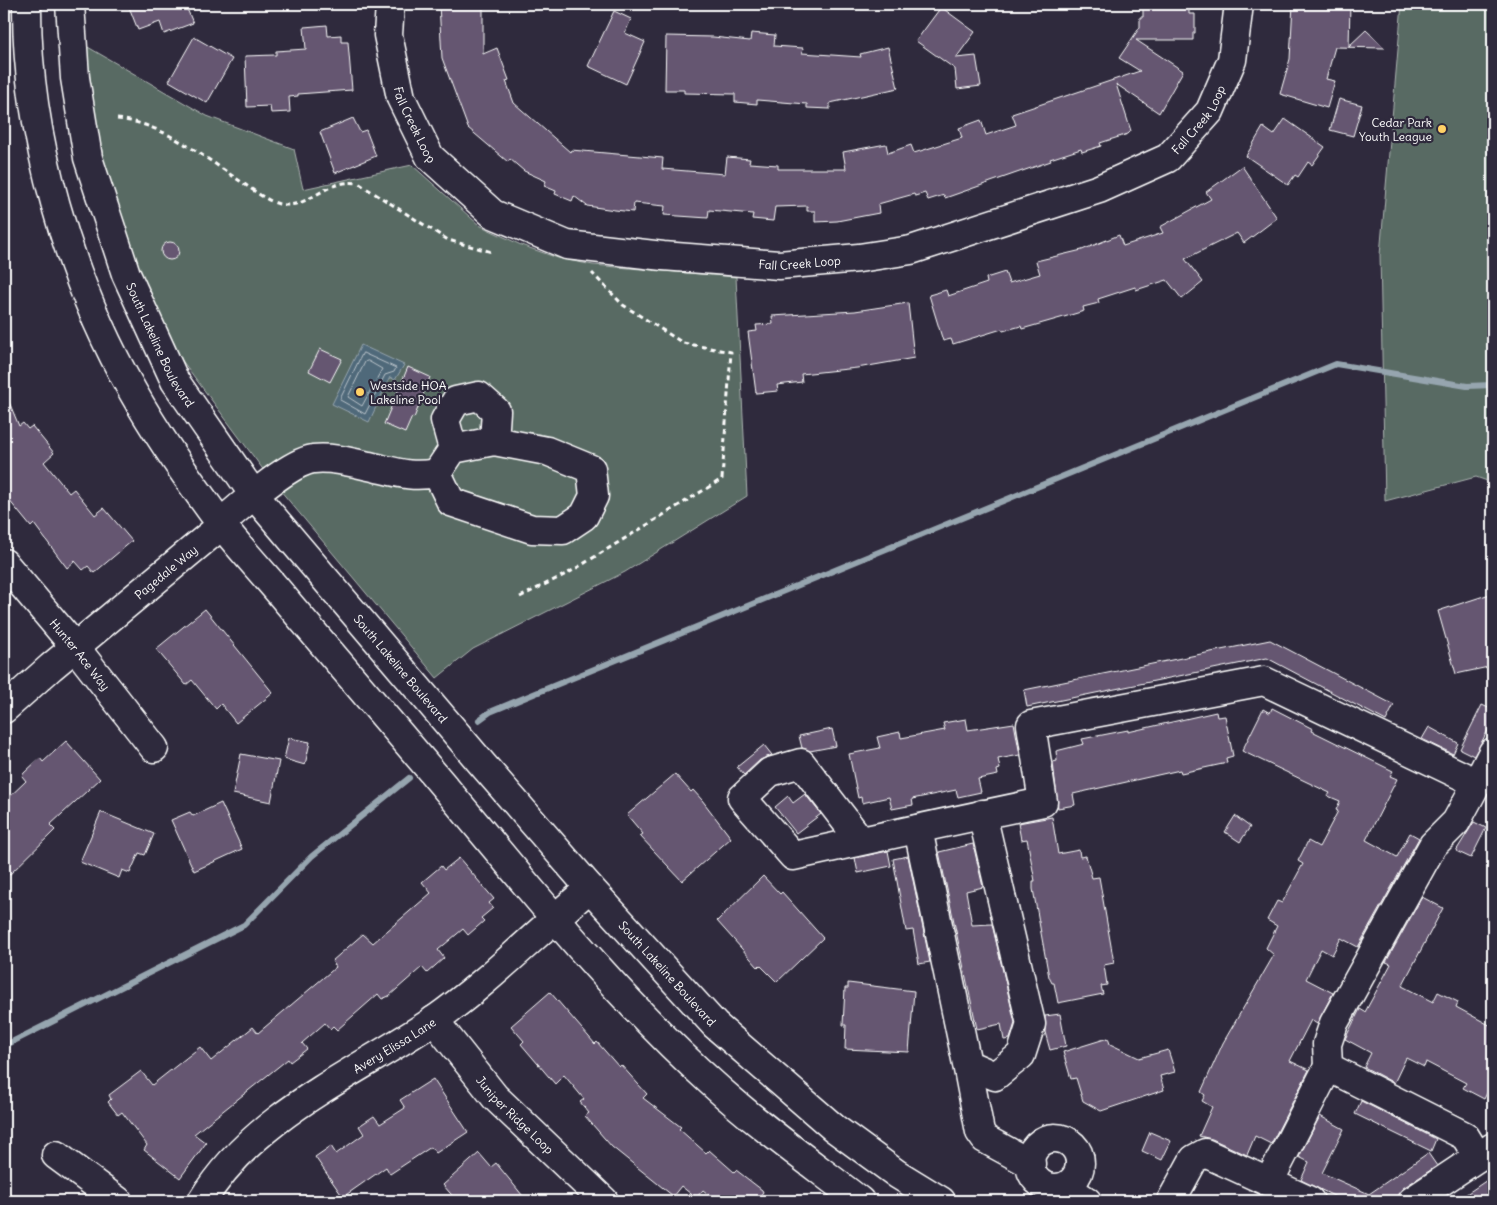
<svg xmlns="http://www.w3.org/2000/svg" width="1497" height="1205" font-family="Delius,sans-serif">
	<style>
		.green { fill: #586a63; stroke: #acb4b1 }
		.water { fill: #50697a; stroke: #96a5af }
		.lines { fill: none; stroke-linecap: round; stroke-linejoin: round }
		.shore { stroke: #b9c3ca; stroke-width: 1 }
		.stream { stroke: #96a5af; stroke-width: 6 }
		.building { fill: #655671; stroke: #fff }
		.minor-casing { stroke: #fff; stroke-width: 31 }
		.major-casing { stroke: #fff; stroke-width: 31 }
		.path { stroke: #fff; stroke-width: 3; stroke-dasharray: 5 4; stroke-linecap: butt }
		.minor { stroke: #2f2a3d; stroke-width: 28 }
		.major { stroke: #2f2a3d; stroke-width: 28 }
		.poi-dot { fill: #ffd166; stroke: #2f2a3d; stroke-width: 2 }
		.labels { text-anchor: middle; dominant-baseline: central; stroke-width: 4.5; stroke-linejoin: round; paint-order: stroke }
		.street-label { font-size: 12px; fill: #fff; stroke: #2f2a3d }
		.poi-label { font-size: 12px; fill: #fff; stroke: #2f2a3d; text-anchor: end }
	</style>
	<rect width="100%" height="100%" fill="#2f2a3d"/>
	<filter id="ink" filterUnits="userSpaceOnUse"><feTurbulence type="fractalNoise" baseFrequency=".02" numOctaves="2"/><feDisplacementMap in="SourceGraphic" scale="10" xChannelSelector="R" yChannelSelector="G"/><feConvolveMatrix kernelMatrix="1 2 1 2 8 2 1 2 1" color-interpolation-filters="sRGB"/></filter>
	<g filter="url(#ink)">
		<path class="green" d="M1402,4H1493V483L1476,477L1385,501L1380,255Z
			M86,46L207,116L294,149L303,189L412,165L479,225L521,245L558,258L593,265L736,277L747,496L625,572L473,649L437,678L265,472L172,347L135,264L109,184L96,123Z"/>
		<path class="water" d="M361,345L404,365L395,380L390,377L369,422L332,404Z"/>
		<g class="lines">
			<path class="shore" d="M363,353L396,368L394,372L385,375L365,414L340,400Z
				M368,361L382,369L362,406L348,397L365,362Z"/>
			<path class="stream" d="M479,720L490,712L1336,364L1467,386L1493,385
				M4,1046L244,925L312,856L409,778"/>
		</g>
		<path class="building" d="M138,4H185L193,23L164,34L160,22L138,30L129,7Z
			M439,4H483V54L497,48L509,80L506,81L514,103L570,152L571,150L663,158L662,169L725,174L727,157L750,159L749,163L778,165V169H846L843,152L886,144L888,153L911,145L914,153L962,138L959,128L981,120L986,135L1016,125L1012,114L1140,71L1119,58L1140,27V17H1143V4H1189V14H1195V33H1193V40H1136L1183,71L1159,113L1116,84L1131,131L1128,134L1100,143L1101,146L1082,152L1081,149L1050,159L1051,161L945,198L944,195L928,200L925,193L915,196L914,194L878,204L879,213L837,221L815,222V211H807V206L775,207L773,221L752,219L753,214L709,210L708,218L664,215L665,206L634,203L633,212L615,210L587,206L574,196L572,201L555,194L556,191L544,186L546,181L524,171L510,159L508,162L468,128L442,58Z
			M1293,4H1350L1349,46L1366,30L1385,48L1335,47L1326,79L1335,81L1327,108L1280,94L1290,59Z
			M941,7L975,32L956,58L976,56L981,86L957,89L955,69L916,41Z
			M614,11L631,19L625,33L645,42L626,84L588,66Z
			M327,25L328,36L341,35V42H348L352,90L298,94V96L289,97L290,112L271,113L270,106L247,107L245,56L276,55V51L306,49L304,27Z
			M751,33L775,35L774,46L803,48L802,53L861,57L860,54L888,47L898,88L830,103V109L807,108V104L757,100V104L735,102V94L684,93V90H665L666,36L713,37L750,41Z
			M194,37L232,59L207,103L169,81Z
			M1339,99L1362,105L1353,136L1330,130Z
			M353,118L360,132L366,130L376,156L335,173L320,132Z
			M1285,119L1325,147L1312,165L1308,162L1298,177L1295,175L1288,185L1246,156L1263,127L1274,135Z
			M1242,166L1277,218L1244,243L1237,233L1185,259L1203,282L1182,299L1167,280L1136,290L1135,287L1098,299L1099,303L1083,307L1084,311L1064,317L1022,329L1021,326L1003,331L1002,329L953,344L951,339L943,341L929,295L946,290L948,296L987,283L986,278L1005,272L1009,283L1040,274L1036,261L1082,250L1119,235L1123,246L1163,233L1160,227L1211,199L1206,192Z
			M161 251a9 9 0 1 1 18 0a9 9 0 1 1-18 0Z
			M908,303L914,358L857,368L801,374L802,382L777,385L778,391L756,393L748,332L757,331L756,325L773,324L772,316L855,311Z
			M320,349L342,359L330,382L309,371Z
			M408,367L430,377L414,418L412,417L405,433L384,424Z
			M4,390L19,426L23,423L28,429L32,426L54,453L44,462L69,493L74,489L95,515L104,508L132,541L94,573L88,566L83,570L75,561L67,568L34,524L31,527L4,494Z
			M1493,593V666L1456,674L1438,611Z
			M205,609L273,693L236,723L221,704L216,709L192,680L186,685L156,649Z
			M1270,640L1394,705L1386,721L1267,658L1027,707L1024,690Z
			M1482,705L1493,710V721L1474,756L1460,749Z
			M1272,708L1313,729L1312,731L1393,771L1390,776L1397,779L1366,840L1397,857L1410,833L1419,838L1358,947L1341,938L1332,955L1321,949L1306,979L1333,993L1317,1024L1311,1020L1290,1061L1309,1070L1271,1144L1255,1136L1247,1155L1212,1139L1199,1136L1212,1107L1202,1101L1205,1095L1201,1092L1223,1043L1274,955L1266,948L1277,926L1267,920L1277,901L1282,903L1303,864L1298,861L1308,841L1319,847L1338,811L1336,810L1340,801L1328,796L1330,793L1242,751L1263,709L1270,713Z
			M1216,712L1217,717L1225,716L1233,756L1226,758L1227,763L1181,773L1180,770L1073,794L1075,805L1058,808L1053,762L1057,761L1056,751L1084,744L1082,739L1128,730V732Z
			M966,719L968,730L1014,723L1020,755L998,759L1000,769L997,770L998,775L978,779L981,792L958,797L956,790L912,799L913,805L892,809L889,797L862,803L861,797L858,798L849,754L880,748L877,737L900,732L901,738L945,730L943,723Z
			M1429,727L1458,743L1453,754L1422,739Z
			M832,729L836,746L810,751L802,748L799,736Z
			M289,738L310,742L305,765L284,759Z
			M66,741L100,779L50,825L55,830L4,880V802L26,781L22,776L24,773L40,758L43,762Z
			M764,745L772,755L760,760L744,775L737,767Z
			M241,754L279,761L271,802L233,794Z
			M675,774L691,792L693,790L702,800L731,838L682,881L640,836L643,834L627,815Z
			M805,794L821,814L796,833L775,807L788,796L793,803Z
			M221,803L242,849L194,871L171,820L190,812L193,816Z
			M101,812L154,834L145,855L139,853L130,873L122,870L119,878L80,862Z
			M1235,816L1250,827L1240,842L1225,832Z
			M1052,817L1058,854L1079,850L1080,857L1086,856L1092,878L1099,877L1114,963L1104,965L1107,985L1101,986L1103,994L1058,1003L1054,983H1052L1049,977L1033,889V881H1035L1027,839L1021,840L1018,823Z
			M1474,822L1486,828L1471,858L1456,851Z
			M973,844L983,887L966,891L972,925L992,924L1015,1023L1010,1039L1004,1040L1001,1024L977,1029L939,852Z
			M888,851L891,866L858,873L855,858Z
			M908,856L930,962L919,964L913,930L906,931L893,859Z
			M459,858L494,899L489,903L493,908L481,918L484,921L468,935L463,929L438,950L444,958L427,973L422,967L389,996L382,999L378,994L337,1030L333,1026L330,1029L325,1023L302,1043L307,1049L290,1062L288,1059L194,1134L206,1143L180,1178L144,1150L147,1145L122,1112L118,1115L108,1102L111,1099L109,1095L141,1071L152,1085L200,1047L211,1061L253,1027L258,1033L336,967L332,961L363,934L373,943L431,893L422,882L441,866L444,870Z
			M763,876L780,894L782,892L823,938L777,982L760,965L758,967L717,921Z
			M1422,897L1443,908L1402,986L1433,1002L1438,992L1458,1002L1456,1007L1493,1027V1081L1484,1099L1463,1088L1466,1083L1426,1062L1424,1067L1406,1058L1394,1083L1364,1067L1371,1053L1345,1039L1360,1009L1365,1012L1391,964L1386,962Z
			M848,983L914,991L909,1052L845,1049L846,1025H843L845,988H848Z
			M550,992L595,1044L597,1042L619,1067L621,1065L647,1094L643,1098L681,1127L679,1129L706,1153L709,1150L734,1172L736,1170L762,1190L763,1192L756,1201H717L703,1190L696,1198L681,1186L673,1196L612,1147L585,1116L589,1113L580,1102L584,1099L564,1075L555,1084L521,1044L524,1041L511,1026Z
			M1060,1014L1066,1046L1050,1050L1045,1032V1016Z
			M1108,1038L1110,1044L1139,1058L1168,1050L1175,1072L1160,1076L1164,1090L1101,1111L1083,1101L1076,1078L1071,1079L1063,1052Z
			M433,1079L468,1132L436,1153L431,1147L390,1174L386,1167L343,1197L315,1157L331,1146L336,1154L364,1134L359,1126L374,1116L380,1124L405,1108L400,1100Z
			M1361,1101L1436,1139L1431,1151L1355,1114Z
			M1320,1116L1344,1129L1322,1173L1369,1194L1428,1153L1437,1166L1403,1188L1398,1194L1396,1201H1344L1301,1180L1309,1162L1299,1157Z
			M1150,1132L1171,1141L1162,1160L1142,1151Z
			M479,1153L491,1167L496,1163L527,1201H457L443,1185Z
			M1493,1176V1197L1487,1201H1456Z"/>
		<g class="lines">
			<defs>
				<g id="minor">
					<path id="s1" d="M390,4L388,35L401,98L430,157L493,214L567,245L663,256L779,265L859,258L911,250L1099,189L1168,158L1210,111L1232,60L1239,4"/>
					<path d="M453,449L445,420L456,401L479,396L496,411L494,441"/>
					<path id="s2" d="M4,563L75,647L154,748"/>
					<path id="s3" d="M4,709L51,667L222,525V522C242,505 288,463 313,459C332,457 351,462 369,466C396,472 410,478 437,473L453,449L494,441L547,451L591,469L594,496L584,516L563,530L532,529L451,502L437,473"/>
					<path d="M1477,783L1456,822L1433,845L1334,1023L1327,1044L1328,1067L1465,1136L1478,1157"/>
					<path d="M918,829L967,1064L995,1076L1021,1055L1031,1024L982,814"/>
					<path d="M861,841L801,763L770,772L742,798L793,856C876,838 960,819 1043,802L1031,725L1264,681L1477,783L1493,752"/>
					<path id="s4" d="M434,1020L495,1097L604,1201"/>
					<path d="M967,1064L980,1132L985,1139L1031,1164"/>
					<circle cx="1055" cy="1163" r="25"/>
					<path d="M56,1155L118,1201"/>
					<path d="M1269,1182L1328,1067"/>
					<path d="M1065,1187L1087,1201"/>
					<path id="s5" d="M202,1201C254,1115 353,1075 433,1021C489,982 538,931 590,888"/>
					<path d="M1171,1201L1194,1159L1205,1153L1310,1201"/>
					<path d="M1412,1201L1493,1147"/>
				</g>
				<g id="major">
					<path d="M27,4C26,134 69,280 133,392C159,438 190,482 221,524C242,551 267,577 289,604C333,656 377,707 421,759C515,869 605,987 713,1084C759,1126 811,1163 860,1201"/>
					<path id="s6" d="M70,4L75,78L88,158L126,274L175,381L254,495L483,765L590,888L715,1025L834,1128L897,1174L941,1201"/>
				</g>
			</defs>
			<use href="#minor" class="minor-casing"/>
			<use href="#major" class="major-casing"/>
			<path class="path" d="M117,119C162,123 203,156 240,181C252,189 265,200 279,204C308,211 325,178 358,183L448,240L492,252
				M520,597L570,572L722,479L731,352L683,343L623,305L592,273"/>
			<use href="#minor" class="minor"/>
			<use href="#major" class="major"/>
		</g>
	</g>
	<g class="poi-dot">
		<circle cx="1442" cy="129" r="5"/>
		<circle cx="360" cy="392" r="5"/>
	</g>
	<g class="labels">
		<g class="street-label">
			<text stroke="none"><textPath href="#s1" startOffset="995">Fall Creek Loop</textPath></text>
			<text stroke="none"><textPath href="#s1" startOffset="125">Fall Creek Loop</textPath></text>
			<text stroke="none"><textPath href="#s1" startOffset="560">Fall Creek Loop</textPath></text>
			<text stroke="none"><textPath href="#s6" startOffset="356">South Lakeline Boulevard</textPath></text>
			<text stroke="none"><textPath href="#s3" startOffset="212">Pagedale Way</textPath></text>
			<text stroke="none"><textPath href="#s2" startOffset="119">Hunter Ace Way</textPath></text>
			<text stroke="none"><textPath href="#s6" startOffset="761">South Lakeline Boulevard</textPath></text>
			<text stroke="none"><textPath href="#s6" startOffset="1166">South Lakeline Boulevard</textPath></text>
			<text stroke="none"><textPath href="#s5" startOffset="250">Avery Elissa Lane</textPath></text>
			<text stroke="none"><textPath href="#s4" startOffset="125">Juniper Ridge Loop</textPath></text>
		</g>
		<g class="poi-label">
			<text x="1432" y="122">Cedar Park<tspan x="1432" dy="14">Youth League</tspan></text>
			<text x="370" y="385" text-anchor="start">Westside HOA<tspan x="370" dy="14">Lakeline Pool</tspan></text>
		</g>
	</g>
	<rect width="1497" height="1205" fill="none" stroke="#2f2a3d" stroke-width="20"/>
	<rect x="10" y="10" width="1477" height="1185" fill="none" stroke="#fff" stroke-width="2" filter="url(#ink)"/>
</svg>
